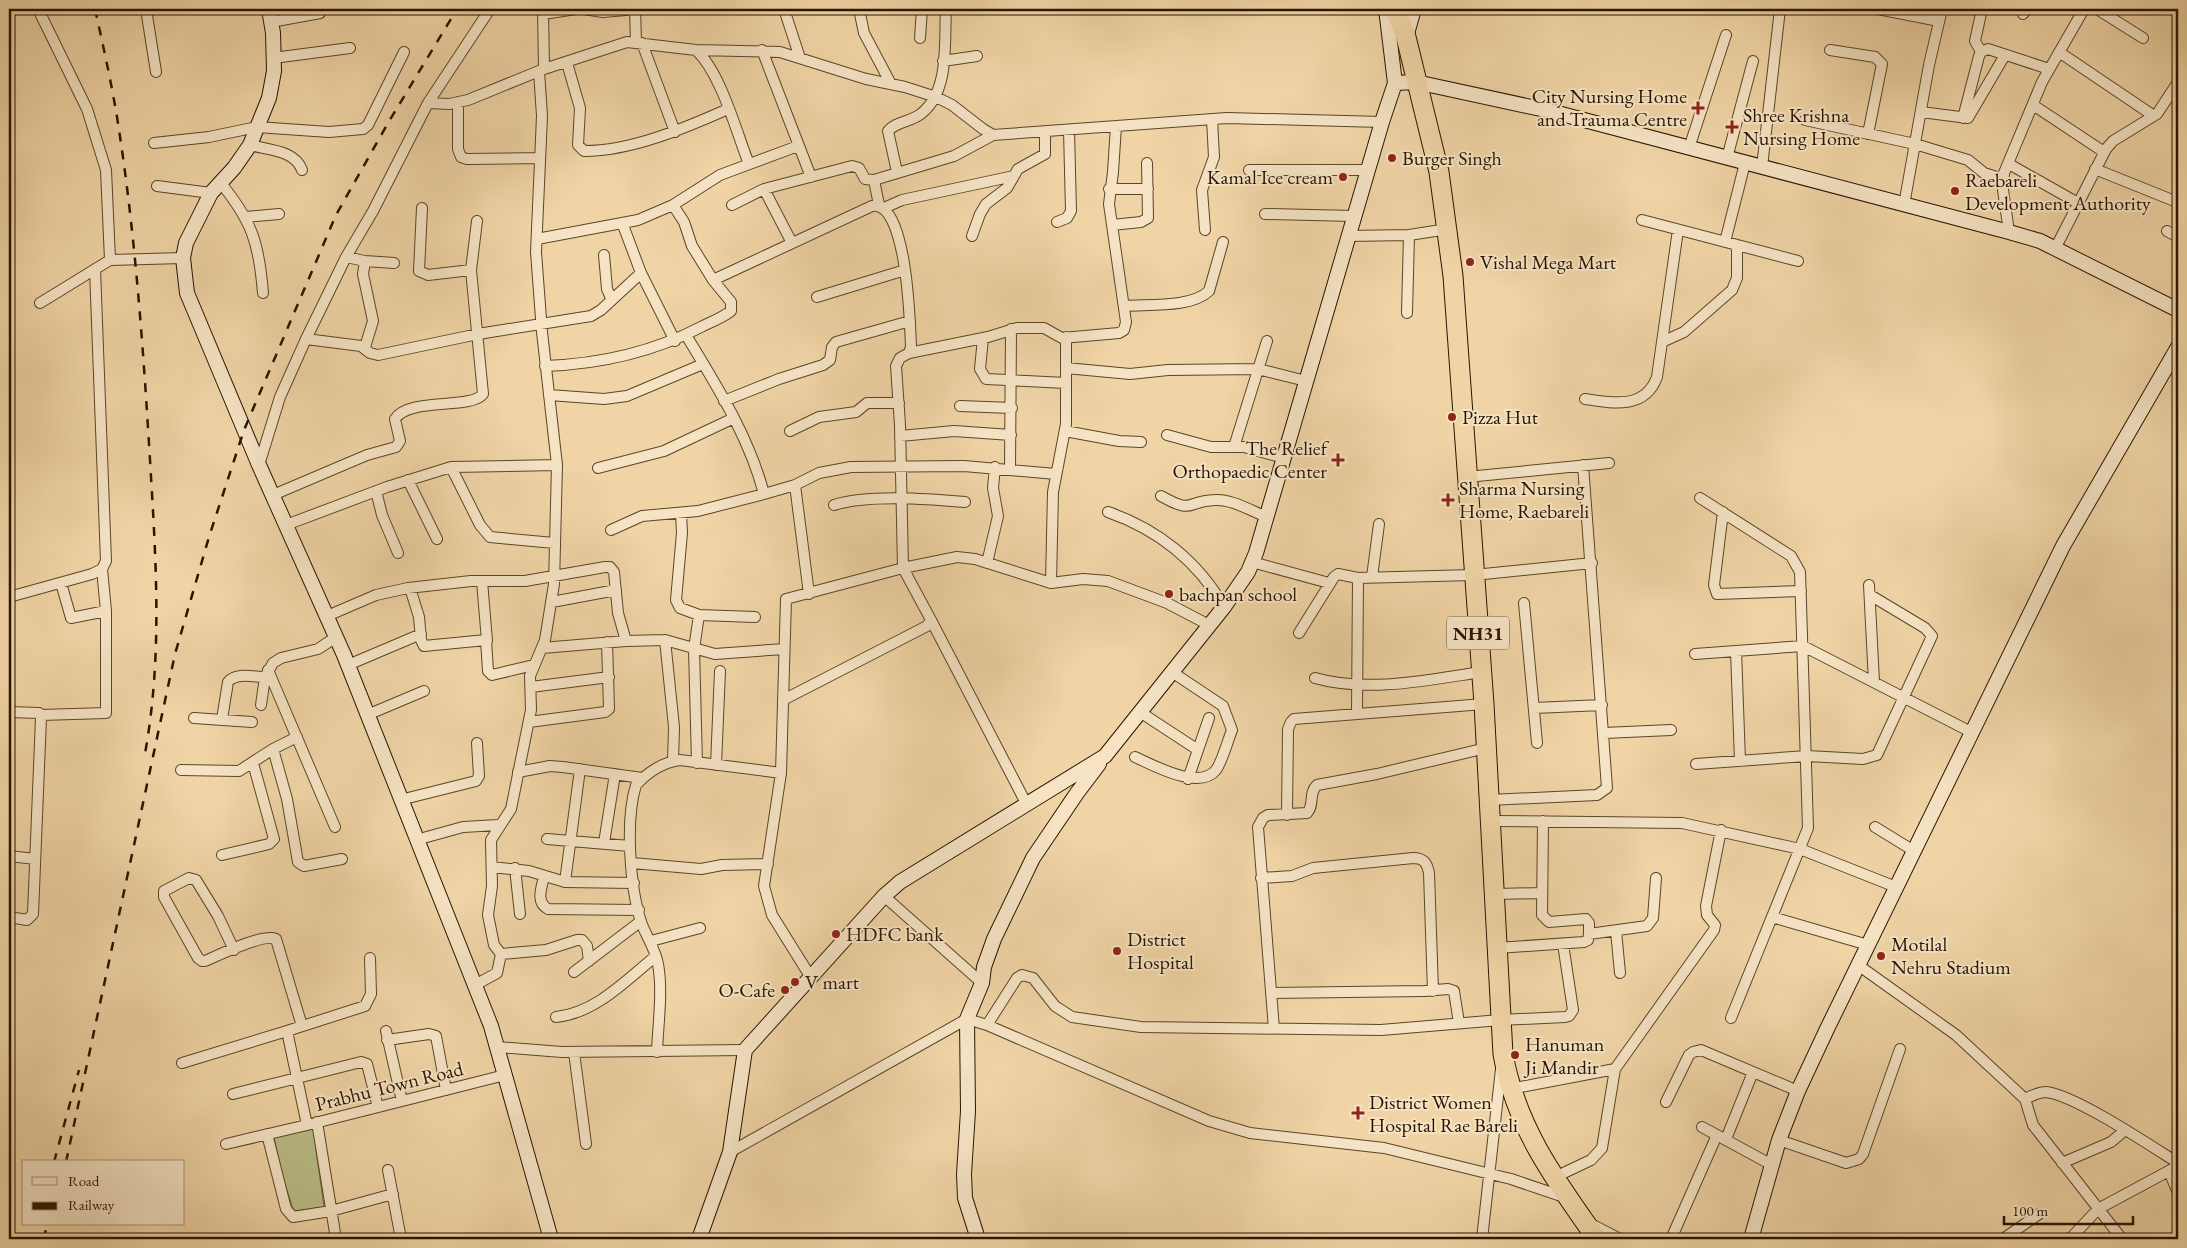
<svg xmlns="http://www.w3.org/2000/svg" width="2187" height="1248" font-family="'EB Garamond',serif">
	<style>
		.green { fill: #b9bd86; stroke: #706944 }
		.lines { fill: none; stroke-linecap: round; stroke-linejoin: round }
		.street-casing { stroke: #5a452a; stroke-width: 12 }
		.secondary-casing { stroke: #281501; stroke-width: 16 }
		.highway-casing { stroke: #281501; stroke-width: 21 }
		.street { stroke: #f5e3c4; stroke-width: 10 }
		.secondary { stroke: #f5e3c4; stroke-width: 14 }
		.highway { stroke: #f0d4a5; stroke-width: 19 }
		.rail { stroke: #281501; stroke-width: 2.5; stroke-dasharray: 9 9; stroke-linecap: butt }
		.poi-dot { fill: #8f2418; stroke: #f5e3c4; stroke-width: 2 }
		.labels { text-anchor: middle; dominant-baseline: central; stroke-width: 4; stroke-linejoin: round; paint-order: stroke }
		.shield { fill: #f5e3c4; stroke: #66533c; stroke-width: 1 }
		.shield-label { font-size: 19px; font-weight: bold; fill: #281501 }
		.poi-label { font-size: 20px; fill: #281501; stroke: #f5e3c4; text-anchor: start }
		.street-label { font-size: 20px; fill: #281501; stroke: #f5e3c4 }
	</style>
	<rect width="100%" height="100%" fill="#f0d4a5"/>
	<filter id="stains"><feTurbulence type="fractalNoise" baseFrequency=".004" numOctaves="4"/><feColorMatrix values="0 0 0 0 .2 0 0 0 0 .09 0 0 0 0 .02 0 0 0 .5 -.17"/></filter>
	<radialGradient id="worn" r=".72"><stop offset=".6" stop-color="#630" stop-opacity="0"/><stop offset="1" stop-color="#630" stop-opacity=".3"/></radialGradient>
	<path class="green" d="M313,1128L324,1207L294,1211L282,1176L274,1137Z"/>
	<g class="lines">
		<defs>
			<path id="street" d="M38,9L87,109L106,170L110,260
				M146,9L156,72
				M490,9L428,103L449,104L468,100L539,71
				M543,9L544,69
				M584,9L603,12L626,10
				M635,9L636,42
				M784,9L800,58
				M839,9H844
				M859,9L864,33L891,84
				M1878,9L1939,21
				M2097,9L2143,38
				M543,14L576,9
				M2023,14L2027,9
				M271,22L320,13
				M920,38L922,9
				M642,43L675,132
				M696,50C721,73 736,131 749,164
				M762,50L811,177
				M1830,50L1875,57L1882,64L1868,134
				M1981,52L1975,41L1982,9
				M2059,52L2154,116
				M273,58L350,48
				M943,61L977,56
				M567,63L580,108L578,145L584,151C632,151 685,128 728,109
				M458,102V149L461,157L467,159L540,158
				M2033,105L2104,152
				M1921,112L1968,118L2005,55
				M1963,118L1979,56L1981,52L1988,49L2049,69
				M1805,120L1915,144L1968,160L1984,173L2003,179
				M154,143L209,137L257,127L329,132L363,129L368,125L404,52
				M250,145C268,150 295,150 302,170
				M1689,148L1726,35
				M1727,158L1753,61
				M2009,164L2078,203
				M1762,167L1780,9
				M2095,169L2177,202
				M1249,170H1368
				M897,172L888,131C896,121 912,122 922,113C950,90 944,42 946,9
				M874,180L879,205
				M220,182C252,221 259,243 263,293
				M157,186L211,193
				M764,189L792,243
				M1109,189H1148
				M673,205L684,222L692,246L713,280
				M732,205L764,189L852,166L859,168L865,179L874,180L954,156L993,135
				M1904,205L1929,65L1942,9
				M422,208L419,271L428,275L471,270
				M884,208L902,200L1014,176
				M1265,214L1354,216
				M246,217L279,214
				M1642,220L1798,261
				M1057,222L1067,218L1071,211L1069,130
				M1112,225L1141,222L1148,218L1147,163
				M1205,230L1202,190L1214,157L1212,119
				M2167,231L2178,237
				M2009,232L2003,190L2004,173L2042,82L2084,9
				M972,236L980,214L986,204L1007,188L1018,169L1045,154V131
				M1348,236L1409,235L1448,229
				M537,239L638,220L673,205L720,175L798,146
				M1725,242L1745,163
				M2055,249L2106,149L2113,141L2157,114L2178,82
				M604,255L607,289L611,298
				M346,257L365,261L394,263
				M365,261L363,274L373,321L365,347
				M641,273L675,341
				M817,297L905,270
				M40,303L110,260L183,258
				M1124,306C1149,304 1191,308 1209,291L1223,242
				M1407,313L1409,235
				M686,335C716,385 749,436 764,494L795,485L809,594
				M983,338L980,369L986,379L1066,383
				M306,339L361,346L370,353L378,355L478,334L591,316L601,310L641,273L623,225
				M1662,342L1684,332L1732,290L1737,278V245
				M909,353L988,337L1017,328H1044L1062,338L1119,333L1124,330L1126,322L1109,204L1113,172L1116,126
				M545,366C600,364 651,353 701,327C711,322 722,318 731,311V302L713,280L872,206C907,199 910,323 911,347L909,353L900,358L896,366L900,425L903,568L786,599L781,773L764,886L772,915L810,976
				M1066,368L1130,374L1168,370L1258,369L1306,381
				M549,395L604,399L627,396L703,364
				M1585,399C1612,403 1645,410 1657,377L1678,230
				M724,401L779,379L823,365L830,360L832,347L836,342L910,321
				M960,406L1012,408
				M790,431L819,417L856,412L867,403H899
				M1065,431L1119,441L1141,442
				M1167,435L1211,447H1244L1284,458
				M900,436L954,431L1011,435
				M1234,447L1267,341
				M259,465L280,397L306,339L346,257L373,211L428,103
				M557,465L554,584L545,640L530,676L531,710L511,809L491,840L492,886L488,915L494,945L501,954L546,950L577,940H582L587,946L589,961
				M451,467L480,525L490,537L554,543
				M598,468L664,451L734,418
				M1010,469L1011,329
				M1467,477L1609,463
				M408,480L437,539
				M795,485L819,473L851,467L964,466L1056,474
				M376,491L382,515L398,553
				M273,495L367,455L396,447L400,441L395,419C408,397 471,410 483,394L471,270L477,221
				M1161,496C1195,515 1185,501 1215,500C1232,499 1251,511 1267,517
				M1700,498L1791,556L1800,572L1808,828L1731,1018
				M834,505C868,494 929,499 965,502
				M1108,512C1157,529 1198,561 1224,607
				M1723,512L1714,585L1717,594L1801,591
				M681,513L682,533L676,600L680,608L699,615L755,617
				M286,525L387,487L451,467L557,465L542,332L536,252L542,116L539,71L544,69L627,42L696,50L780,52L866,79L905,87L936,97L952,105L983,129L993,135L1227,118L1382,122
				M611,530L642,516L698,511L764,494
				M1252,562L1329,583
				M987,563L998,516L993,488L995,467
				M1372,577L1379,524
				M482,581L487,641
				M61,583L71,618L106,611
				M1051,583L1053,492L1066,424V337
				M1869,585L1874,682
				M410,588L419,617L421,640L424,646L486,640L488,671L492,675L534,665
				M9,597L92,574L102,569L106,561L95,269
				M552,602L616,590
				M1524,603L1537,743
				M327,616L376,595L408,588L471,581H525L605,567H610L614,572L618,613L626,641
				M931,620L1027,805
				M1299,633L1334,577L1338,574L1358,578
				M665,640L674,727L673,761
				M542,648L626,641L665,640L715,654L784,649
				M1736,651L1740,761
				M1695,654L1803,646L1973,733
				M348,665L421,634
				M268,670L335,827
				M1315,678C1368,693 1428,680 1481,672
				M531,687L609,677
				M783,700L927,626L931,620L903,568L957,557L975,559L1051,583L1083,579L1108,581L1167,603L1209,625
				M261,705L265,677L273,663L281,658L318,649L336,637
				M1534,708L1602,705
				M9,712L39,713L41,718L33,914L27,920L9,917
				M1140,712L1198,750
				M1357,714L1358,578L1474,575L1592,563
				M41,715L106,713V611L102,569
				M367,715L424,691
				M194,718L252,722
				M222,719L228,682C236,672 254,677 265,677
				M529,722L605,712L609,709L607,642
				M1604,733L1671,730
				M273,749L287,799L298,862L304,866L342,859
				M1135,757C1153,765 1199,791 1216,770C1222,762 1228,740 1232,730L1223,706L1172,672
				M697,763L694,649L699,615
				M1696,764L1807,756L1863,759L1877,755L1932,636L1925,628L1870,595
				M716,765L720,671
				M181,770L239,771L273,749L297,737
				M518,772L550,766L563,767L642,778
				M1188,779L1209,718
				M400,800L476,781L479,776L477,743
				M1490,800L1597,795L1607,788L1583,465
				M1287,815L1288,729L1291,722L1294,719L1484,704
				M1491,821L1682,823L1800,849L1896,887
				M1543,821L1542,915L1549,922L1586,919L1589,923V934
				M1875,827L1914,851
				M547,839L630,846
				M416,840L463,827L498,825
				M604,843L615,774
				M222,855L269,844L274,839L253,763
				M9,856L35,859
				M632,863L701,869L722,865L768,864
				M492,867L529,871L565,882L634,883
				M515,868L520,914
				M544,876C542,887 535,902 548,909L639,910
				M1261,878L1292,876L1313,868L1413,858C1424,858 1427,863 1429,873L1433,991
				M565,882L580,769
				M1496,894L1542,893
				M884,896L982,983
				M1772,917L1868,945
				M1616,931L1620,973
				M651,941L700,928
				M1497,948L1584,942L1588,940L1589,934L1647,926L1653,918L1656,878
				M234,950L218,916L196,880L189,878L164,891V897L198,958L202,961H205C219,955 263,933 276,939L302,1026
				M1858,965L1956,1035L2025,1099C2031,1096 2039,1092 2046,1092C2075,1095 2151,1146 2178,1163
				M574,972L641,921
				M475,985L497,973L501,954
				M1271,993L1424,991L1448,989L1454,991L1459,1023
				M556,1017C596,1013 626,980 656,956
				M987,1025L1017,978L1022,975L1033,978L1055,1006L1072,1017L1141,1027L1381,1030L1500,1020L1565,1017L1569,1016L1573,1010L1563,944
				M1274,1029L1258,827L1263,818L1268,815L1307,813C1315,805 1308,793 1317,785L1377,774L1486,748
				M287,1031L365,1006L371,994L370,958
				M386,1031L402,1101
				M387,1040L429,1034L436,1036L446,1090
				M497,1047L562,1052L745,1050
				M574,1052L586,1144
				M657,1052C658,1023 663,992 658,964C655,948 646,936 641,922C630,887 625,820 636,785C647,773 663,762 680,760L781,773
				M182,1063L287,1031L307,1125L505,1075
				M1510,1089L1615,1069
				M233,1094L361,1062L367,1064L378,1107
				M2025,1099L2033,1125L2122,1239
				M1666,1102L1689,1055L1693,1052L1701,1050L1798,1091
				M317,1122L336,1239
				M1702,1127L1772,1165
				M267,1134L286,1209L293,1217L331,1211L393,1194
				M1726,1139L1753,1072
				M1779,1140L1846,1163L1859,1159L1863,1154L1900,1049
				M226,1144L307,1125
				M730,1152L967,1019L987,1025L1209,1121L1250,1133L1384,1148L1511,1179L1567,1198
				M2062,1163L2111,1142L2124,1131
				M388,1170L401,1239
				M2169,1171L2178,1193
				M1553,1178L1591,1160L1602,1148L1615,1069L1714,930L1715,925L1707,915L1706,906L1721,830
				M1591,1224L1620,1239
				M1482,1239L1501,1069
				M1671,1239L1717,1135
				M2003,1239L2039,1214
				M2070,1239L2098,1209L2178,1166"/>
			<path id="secondary" d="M269,9L273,33L274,71L269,98L250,145L234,168L211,193L186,243L183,258L187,293L259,465L344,655L491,1026L551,1239
				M1386,9L1395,83
				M1406,37L1414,9
				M699,1239L730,1152L745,1050L884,896L900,882L1105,756L1224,607L1248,572L1256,553L1382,122L1395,83L1416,82L1550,111L2009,232L2040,241L2178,310
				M978,1239L965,1198L964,1174L968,1111L967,1019L982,983L984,967L994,939L1033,858L1077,793L1099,764
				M1751,1239L1779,1140L1798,1091L1827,1029L2063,546L2178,347"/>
			<path id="highway" d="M1395,9L1406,37L1439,172L1453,276L1484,704L1503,1054C1516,1127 1555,1180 1597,1239"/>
		</defs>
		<use href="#street" class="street-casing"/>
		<use href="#secondary" class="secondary-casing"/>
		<use href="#highway" class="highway-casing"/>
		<use href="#street" class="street"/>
		<use href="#secondary" class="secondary"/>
		<use href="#highway" class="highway"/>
		<path class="rail" d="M95,9C103,45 111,81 117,117C135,230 143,345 150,460C156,561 163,659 144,759
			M54,1162L79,1070
			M66,1162L175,654L209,537L244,430L336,215L388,123L457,9
			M44,1239L47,1224"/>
	</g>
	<g class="poi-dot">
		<path d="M1695.5 100.5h5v5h5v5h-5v5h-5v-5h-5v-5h5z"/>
		<path d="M1729.5 119.5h5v5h5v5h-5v5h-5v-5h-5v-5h5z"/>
		<circle cx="1392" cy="158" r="5"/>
		<circle cx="1343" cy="177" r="5"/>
		<circle cx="1955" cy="191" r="5"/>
		<circle cx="1470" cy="262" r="5"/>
		<circle cx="1452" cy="417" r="5"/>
		<path d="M1335.5 452.5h5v5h5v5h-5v5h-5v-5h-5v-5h5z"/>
		<path d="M1445.5 492.5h5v5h5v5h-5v5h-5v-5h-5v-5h5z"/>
		<circle cx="1169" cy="594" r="5"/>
		<circle cx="836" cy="934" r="5"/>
		<circle cx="1117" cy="951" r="5"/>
		<circle cx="1881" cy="956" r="5"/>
		<circle cx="795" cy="982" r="5"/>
		<circle cx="785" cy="990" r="5"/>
		<circle cx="1515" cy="1055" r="5"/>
		<path d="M1355.5 1105.5h5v5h5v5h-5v5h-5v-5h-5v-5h5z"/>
	</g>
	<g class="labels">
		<rect class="shield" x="1447" y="616.5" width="62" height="33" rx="4"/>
		<g class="shield-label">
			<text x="1478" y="633">NH31</text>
		</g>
		<g class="poi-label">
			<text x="1687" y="96" text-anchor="end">City Nursing Home<tspan x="1687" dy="23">and Trauma Centre</tspan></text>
			<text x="1743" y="115">Shree Krishna<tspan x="1743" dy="23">Nursing Home</tspan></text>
			<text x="1402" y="158">Burger Singh</text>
			<text x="1333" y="177" text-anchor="end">Kamal Ice cream</text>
			<text x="1965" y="180">Raebareli<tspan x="1965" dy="23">Development Authority</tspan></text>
			<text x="1480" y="262">Vishal Mega Mart</text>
			<text x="1462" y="417">Pizza Hut</text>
			<text x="1327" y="448" text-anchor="end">The Relief<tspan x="1327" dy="23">Orthopaedic Center</tspan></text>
			<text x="1459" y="488">Sharma Nursing<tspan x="1459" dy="23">Home, Raebareli</tspan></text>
			<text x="1179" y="594">bachpan school</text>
			<text x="846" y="934">HDFC bank</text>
			<text x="1127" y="939">District<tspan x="1127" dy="23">Hospital</tspan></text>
			<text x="1891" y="944">Motilal<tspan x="1891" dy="23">Nehru Stadium</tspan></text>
			<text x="805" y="982">V mart</text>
			<text x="775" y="990" text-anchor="end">O-Cafe</text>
			<text x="1525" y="1044">Hanuman<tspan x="1525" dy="23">Ji Mandir</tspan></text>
			<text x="1369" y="1102">District Women<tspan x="1369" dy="23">Hospital Rae Bareli</tspan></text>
		</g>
		<g class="street-label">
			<text transform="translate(389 1086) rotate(-14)">Prabhu Town Road</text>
		</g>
	</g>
	<rect width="2187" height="1248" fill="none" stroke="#f0d4a5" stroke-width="30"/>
	<rect x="10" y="10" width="2167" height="1228" fill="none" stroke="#281501" stroke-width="2.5"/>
	<rect x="15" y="15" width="2157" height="1218" fill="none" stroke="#281501"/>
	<rect x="22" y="1160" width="162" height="65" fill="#f5e3c4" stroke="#a39176"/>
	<rect x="32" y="1177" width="25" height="8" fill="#f5e3c4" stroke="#a39176"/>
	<text x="68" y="1186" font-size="15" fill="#281501">Road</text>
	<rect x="32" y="1202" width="25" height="8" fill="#281501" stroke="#a39176"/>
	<text x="68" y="1210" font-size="15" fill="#281501">Railway</text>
	<path d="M2004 1216v8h129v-8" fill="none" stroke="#281501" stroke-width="2.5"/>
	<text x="2012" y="1216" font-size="15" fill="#281501" stroke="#f5e3c4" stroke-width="4" paint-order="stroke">100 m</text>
	<rect width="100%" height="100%" filter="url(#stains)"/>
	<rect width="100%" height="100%" fill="url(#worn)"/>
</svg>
